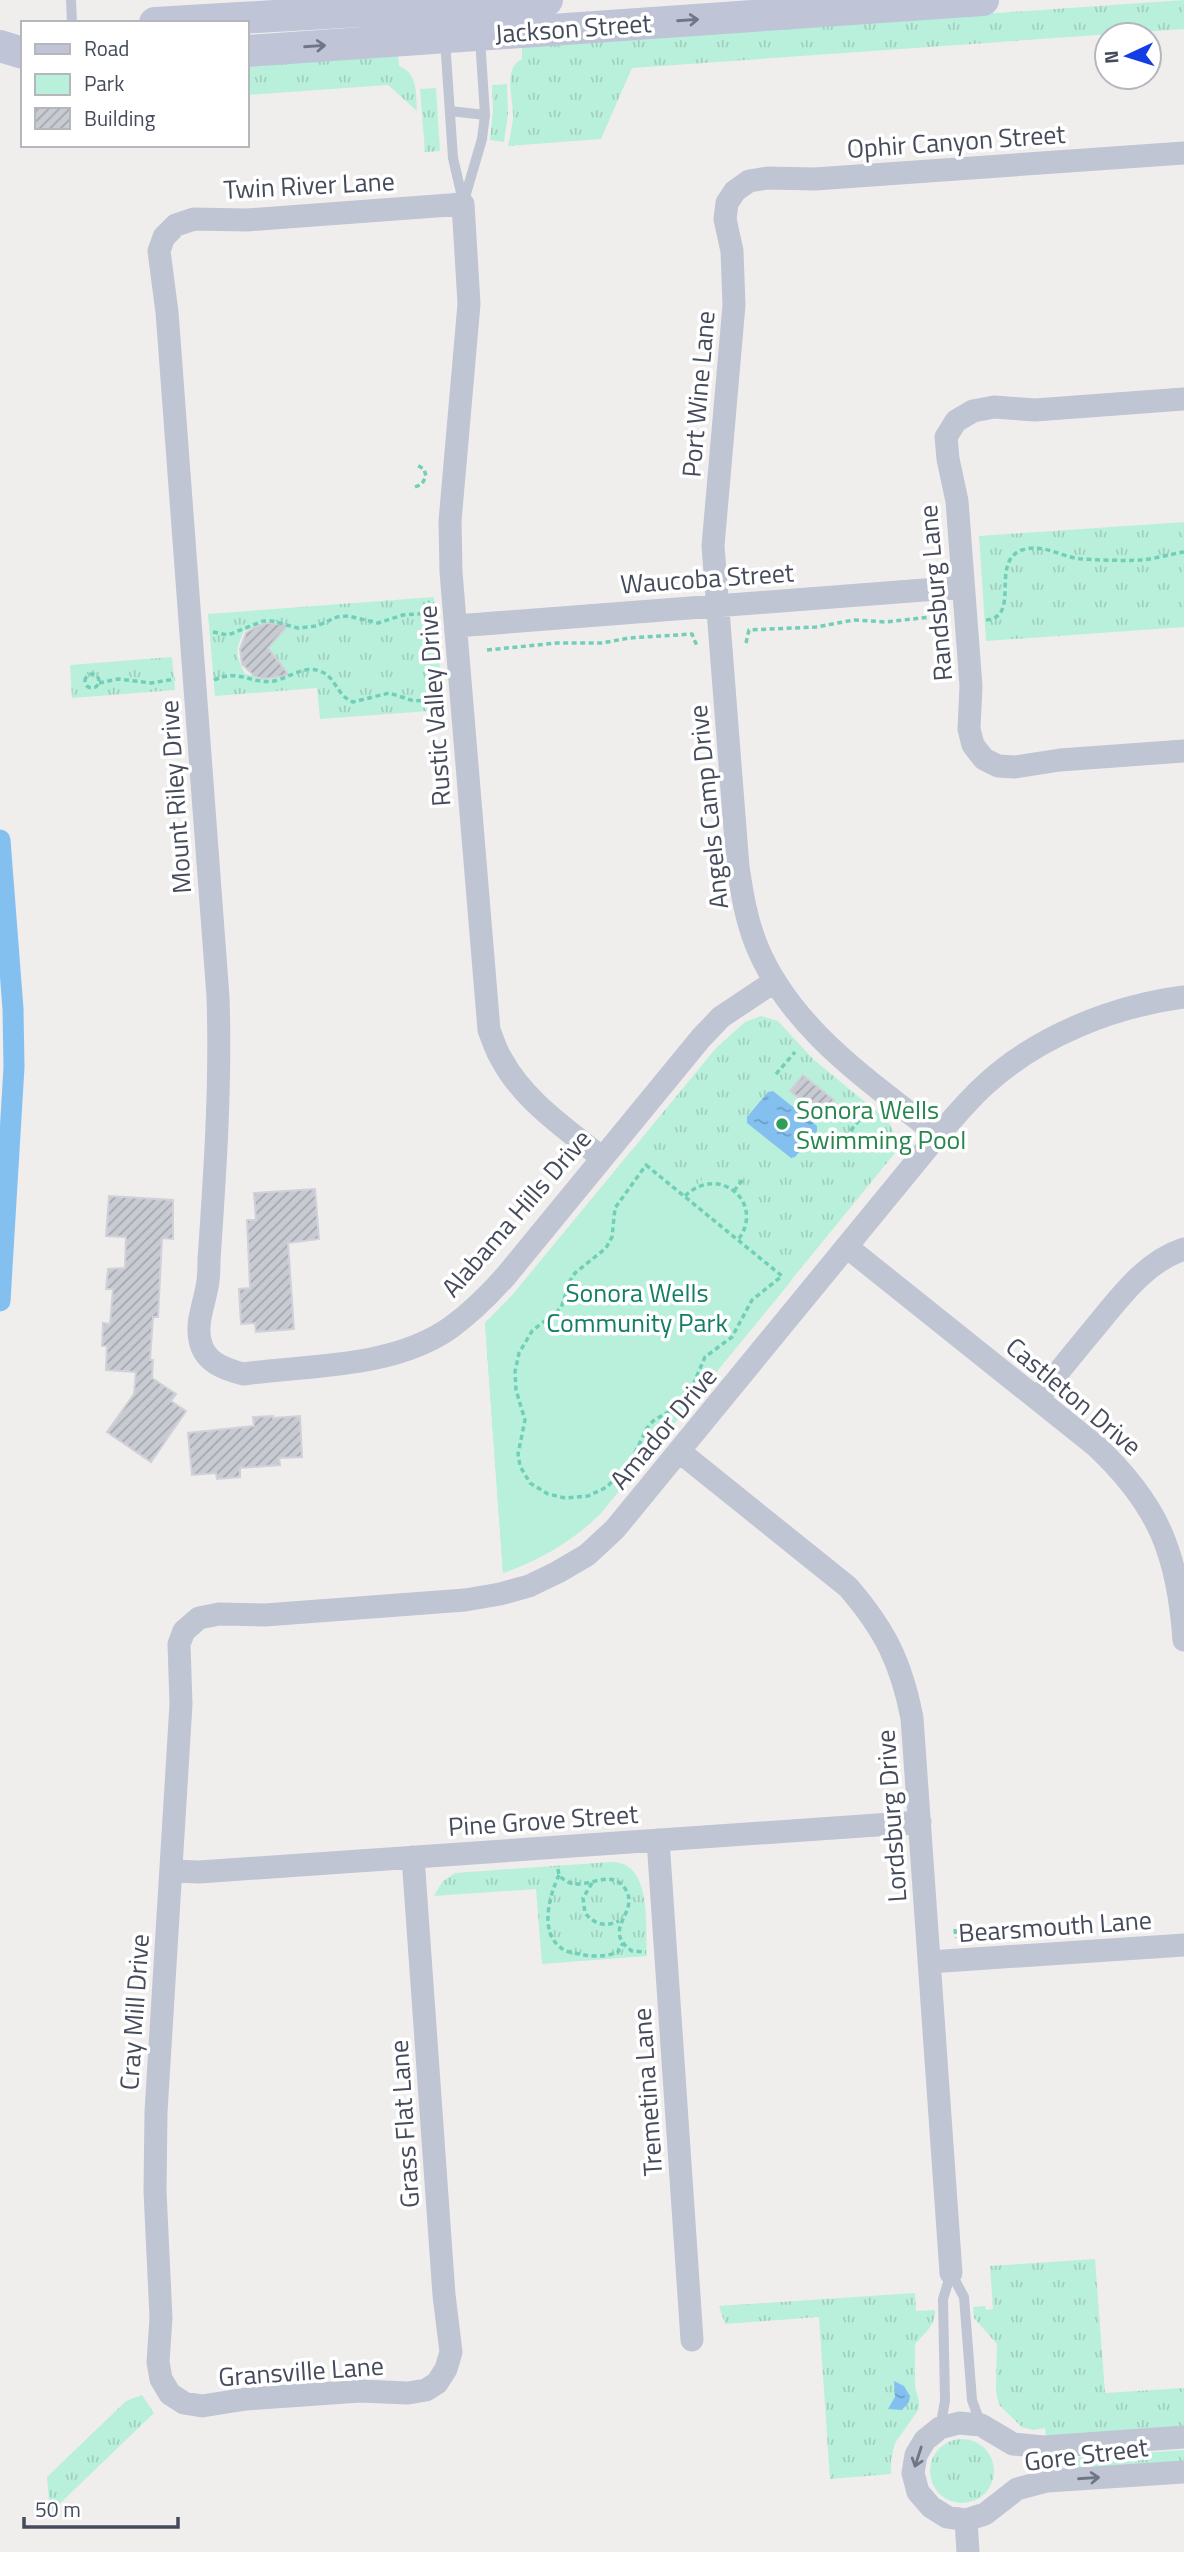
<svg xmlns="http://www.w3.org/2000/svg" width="1184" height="2552" font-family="'Titillium Web',sans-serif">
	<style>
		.grass { fill: url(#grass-tufts); fill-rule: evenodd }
		.park { fill: #b9f0db }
		.water { fill: url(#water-ripples) }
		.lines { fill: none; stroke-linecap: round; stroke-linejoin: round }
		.canal { stroke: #84c0ef; stroke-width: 21 }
		.building { fill: url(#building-hatch); stroke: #d1d1d9; stroke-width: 2 }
		.path { stroke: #70cfb6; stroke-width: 3.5; stroke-dasharray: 5 3.5; stroke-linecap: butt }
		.lane { stroke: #c0c5d3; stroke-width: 10 }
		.street { stroke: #c0c5d3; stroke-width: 23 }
		.secondary { stroke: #bfc5d7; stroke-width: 32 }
		.oneway { stroke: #707686 }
		.oneway2 { stroke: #707685 }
		.leisure-dot { fill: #2e9e5b; stroke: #fff; stroke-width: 2.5 }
		.labels { text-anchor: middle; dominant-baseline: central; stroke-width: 7; stroke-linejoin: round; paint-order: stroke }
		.street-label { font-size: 26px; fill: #454b5b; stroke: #fff }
		.leisure-label { font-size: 26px; fill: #27864d; stroke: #fff; text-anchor: start }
		.park-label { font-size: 26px; fill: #137e62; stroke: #fff }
	</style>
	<defs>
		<pattern id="grass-tufts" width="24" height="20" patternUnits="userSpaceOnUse" patternTransform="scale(1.75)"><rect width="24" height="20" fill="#b9f0db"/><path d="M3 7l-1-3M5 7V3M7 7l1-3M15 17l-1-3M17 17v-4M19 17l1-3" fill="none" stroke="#a0cfbe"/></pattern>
		<pattern id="water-ripples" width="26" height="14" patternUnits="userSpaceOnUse" patternTransform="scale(1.75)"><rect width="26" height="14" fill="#84c0ef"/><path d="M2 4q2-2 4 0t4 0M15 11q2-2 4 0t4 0" fill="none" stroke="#6e9ec5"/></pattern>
		<pattern id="building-hatch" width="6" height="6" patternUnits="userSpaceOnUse" patternTransform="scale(1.75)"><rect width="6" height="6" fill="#c9cbd3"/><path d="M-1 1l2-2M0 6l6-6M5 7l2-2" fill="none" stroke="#a5a7ae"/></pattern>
	</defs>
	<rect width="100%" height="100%" fill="#f0eded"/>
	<path class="grass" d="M1184,0V29L632,68L601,139L508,146C510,137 512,127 513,118C514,100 502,68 522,59V46Z
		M398,56L399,66C418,73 416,94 417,111L388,85L247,95V66Z
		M507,84L508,114L504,142L490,140L493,111L492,85Z
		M436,88L440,151L425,152L420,89Z
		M1184,522V627L986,641L979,536Z
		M434,597L443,710L320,719L317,688L215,696L208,614ZM267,623L262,663L279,662L287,672L270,679L245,674C235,654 235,651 244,631Z
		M172,657L175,690L72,698L70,665Z
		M761,1016L778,1021L813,1059L888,1121L897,1139L895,1153L600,1514C571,1542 540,1560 503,1573L485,1323L516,1291L716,1048L745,1022Z
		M611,1862C653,1861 645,1927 647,1956L542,1964L536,1889L434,1896L442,1882L455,1873Z
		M1095,2259L1105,2393L1184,2388V2427L1046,2437L1045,2428L1033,2430L1022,2427L999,2405L996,2391L997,2344L974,2318L973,2307L985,2306L986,2310L993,2309L990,2266Z
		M915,2293L916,2311L935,2310C936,2325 924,2334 915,2344V2387L919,2401V2409L895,2443L891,2460V2474L830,2479L819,2317L725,2324L719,2306Z
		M142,2395L154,2413L50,2513L47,2477L126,2401Z
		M930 2471a32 32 0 1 1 64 0a32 32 0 1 1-64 0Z
		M1184,2450V2461L1043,2471L1039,2466L1042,2460Z"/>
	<path class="park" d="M632,1150L683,1192L701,1182L703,1176L708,1174L738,1191L747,1206L753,1208L757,1213L755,1218L749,1220V1227L742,1240L791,1281L600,1514C571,1542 540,1560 503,1573L485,1323L509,1299Z"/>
	<path class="water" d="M773,1091L817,1126V1131L795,1157L791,1158L747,1123V1117L768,1092Z
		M894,2381L904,2386L910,2396L909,2402L902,2410L888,2409L895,2397Z"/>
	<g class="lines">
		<path class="canal" d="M0,840L13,1009L14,1067L0,1301"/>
	</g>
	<path class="building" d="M267,623L288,625L268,648L289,675L263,679L254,676L242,664L240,649L246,633L257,626Z
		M803,1075L834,1100L820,1114L790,1091Z
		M315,1189L319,1239L288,1243L294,1329L256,1332L255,1323L241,1324L239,1289L250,1288L247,1220H256L254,1193Z
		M109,1196L173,1200V1239L162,1238L158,1317H153L150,1360H153L152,1378L176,1394L171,1401L186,1411L151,1462L107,1432L134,1394L136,1372L106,1370L107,1346H102L103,1323L110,1324L113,1289H106L108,1269L125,1268L126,1237L106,1236Z
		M273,1416V1418L300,1416L302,1457L279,1458L280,1465L240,1468V1477L217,1479L216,1473L192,1475L188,1433L254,1426L253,1417Z"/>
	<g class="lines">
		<path class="path" d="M415,487L422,484L426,476L424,469L417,465
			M986,620C1022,617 989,562 1022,550C1043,543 1061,557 1081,559C1097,560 1125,561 1141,560C1155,559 1170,554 1184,552
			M213,632L228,635L263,621H272L298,628L317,626L337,617L348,616L378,623L403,615L434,613
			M746,643L749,630L816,627L854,620L886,622L939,616L941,628
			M487,650L557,643H602L629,638L692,634L697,646
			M85 681a7 7 0 1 1 14 0a7 7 0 1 1-14 0Z
			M214,680C239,668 252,685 274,681C289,678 305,664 322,672C336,678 337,696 353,702L389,693L414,701L441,699
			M99,683L118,679L151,683L175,679
			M776,1074L795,1052
			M845,1137L867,1111
			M646,1165L782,1276L752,1300L732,1337L705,1357L686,1401L653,1421L647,1428L631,1461L607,1487L588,1496L565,1498L548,1494L530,1483L520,1466L518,1454L525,1420L516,1390L515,1372L519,1353L532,1331L561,1308L570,1281L575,1273L606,1248L612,1237L615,1208Z
			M734,1191L744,1178
			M685,1196C719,1163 766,1203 738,1240
			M558,1869L559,1875C579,1899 607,1865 624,1887C643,1912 599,1928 632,1951L646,1952
			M559,1875C550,1894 539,1931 560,1947C565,1952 573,1953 580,1954C592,1957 606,1957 618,1952L623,1943
			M592,1883L583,1898L585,1913C595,1925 606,1927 619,1921
			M955,1929L956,1938"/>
		<path class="lane" d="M71,0L72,23
			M445,40L453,158L463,201
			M450,111L485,115
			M463,204L482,139L485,115L480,38
			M951,2273L964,2297L972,2400L981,2425
			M940,2428L945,2401L943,2299L951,2273"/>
		<path class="street" d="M1184,399L1035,410L994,407L973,411L956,421L946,437L948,459L957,501L971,686L969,729L973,745L984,759L998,766L1015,767L1060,760L1184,751
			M456,626L963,587
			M938,1135C870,1081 790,1029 756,944C746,919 742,893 738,867L713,546L734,305L732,251L725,219L727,203L735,191L749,181L768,178L815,179L1184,153
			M602,1158C567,1129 524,1101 502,1060C496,1051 493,1040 489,1030L451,572L450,521L469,304L463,204L247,220L194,219L176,225L164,237L159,251L167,312L218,997C221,1086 215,1172 209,1260C209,1269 209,1278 207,1287C204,1304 196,1323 200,1340C204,1362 224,1369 243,1374C310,1365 393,1368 450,1328C471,1313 488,1296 505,1277L701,1038L721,1017L775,981
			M847,1247L1096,1446C1159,1505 1178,1555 1184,1640
			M1037,1399C1055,1376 1073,1354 1092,1331C1118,1300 1144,1262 1184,1249
			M680,1452L848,1587C885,1630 901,1662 912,1718L951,2273
			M658,1840L692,2340
			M413,1857L444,2295L451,2352L446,2369L437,2383L426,2390L408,2393L360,2391L246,2399L202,2406L184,2403L170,2394L161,2379L158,2362L161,2318L155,2191L156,2112L181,1704L179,1644L184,1631L199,1618L219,1614L265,1615L465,1600L500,1594L529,1586L558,1572L587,1555L615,1529L938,1135C954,1118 968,1100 986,1084C1038,1036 1114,1006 1184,997
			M171,1871L199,1872L920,1822
			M929,1962L1184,1945
			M1184,2437L1044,2447L1013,2444L981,2425L959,2423L940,2428L925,2440L916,2455L913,2473L918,2492L931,2507L947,2517L966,2520L985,2514L1017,2489L1047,2481L1184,2472
			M966,2520L968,2552"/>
		<path class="secondary" d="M155,23L547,0
			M0,46L23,53
			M247,51L983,0"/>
	</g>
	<defs><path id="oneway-shaft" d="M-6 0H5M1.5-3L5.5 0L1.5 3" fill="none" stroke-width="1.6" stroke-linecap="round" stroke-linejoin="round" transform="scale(1.75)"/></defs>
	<g class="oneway">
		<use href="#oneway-shaft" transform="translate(688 20) rotate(-4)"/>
		<use href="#oneway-shaft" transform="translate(315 46) rotate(-4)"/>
	</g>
	<g class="oneway2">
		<use href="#oneway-shaft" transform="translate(918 2457) rotate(108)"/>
		<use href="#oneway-shaft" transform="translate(1089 2478) rotate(-4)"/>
	</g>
	<circle class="leisure-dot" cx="782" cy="1124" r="7"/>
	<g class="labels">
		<g class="street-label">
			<text transform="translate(573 28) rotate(-4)">Jackson Street</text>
			<text transform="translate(956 141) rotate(-4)">Ophir Canyon Street</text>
			<text transform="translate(309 185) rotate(-3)">Twin River Lane</text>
			<text transform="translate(698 394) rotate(-85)">Port Wine Lane</text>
			<text transform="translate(707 578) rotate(-4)">Waucoba Street</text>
			<text transform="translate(935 593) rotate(-95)">Randsburg Lane</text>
			<text transform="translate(434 706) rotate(-94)">Rustic Valley Drive</text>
			<text transform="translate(175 797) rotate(-94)">Mount Riley Drive</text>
			<text transform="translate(708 807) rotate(-96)">Angels Camp Drive</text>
			<text transform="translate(516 1213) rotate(-49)">Alabama Hills Drive</text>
			<text transform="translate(1074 1396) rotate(40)">Castleton Drive</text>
			<text transform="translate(663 1428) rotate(-50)">Amador Drive</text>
			<text transform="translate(891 1816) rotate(-94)">Lordsburg Drive</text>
			<text transform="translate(543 1820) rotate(-4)">Pine Grove Street</text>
			<text transform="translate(1055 1926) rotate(-4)">Bearsmouth Lane</text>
			<text transform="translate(134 2012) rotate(-86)">Cray Mill Drive</text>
			<text transform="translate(647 2092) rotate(-94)">Tremetina Lane</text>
			<text transform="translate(404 2124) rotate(-94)">Grass Flat Lane</text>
			<text transform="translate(301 2371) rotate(-4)">Gransville Lane</text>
			<text transform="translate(1086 2454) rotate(-7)">Gore Street</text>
		</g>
		<g class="leisure-label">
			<text x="796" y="1109">Sonora Wells<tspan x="796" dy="30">Swimming Pool</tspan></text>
		</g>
		<g class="park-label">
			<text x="637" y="1292">Sonora Wells<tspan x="637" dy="30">Community Park</tspan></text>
		</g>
	</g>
	<rect x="21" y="21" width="228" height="126" fill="#ffffff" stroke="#b5b7bd" stroke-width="2"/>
	<rect x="35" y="44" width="35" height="10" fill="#bfc5d7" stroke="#b5b7bd" stroke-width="2"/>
	<text x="84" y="56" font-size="21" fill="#454b5b">Road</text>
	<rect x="35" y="74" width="35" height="21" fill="#b9f0db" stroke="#b5b7bd" stroke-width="2"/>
	<text x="84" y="91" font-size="21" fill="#454b5b">Park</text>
	<rect x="35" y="108" width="35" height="21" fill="url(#building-hatch)" stroke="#b5b7bd" stroke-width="2"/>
	<text x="84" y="126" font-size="21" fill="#454b5b">Building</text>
	<g transform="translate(1128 56) rotate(266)"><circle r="33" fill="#ffffff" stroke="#b5b7bd" stroke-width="2"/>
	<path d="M0-5L12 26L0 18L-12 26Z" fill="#133ee4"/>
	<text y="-10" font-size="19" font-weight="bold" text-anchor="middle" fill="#454b5b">N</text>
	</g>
	<path d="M24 2517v10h154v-10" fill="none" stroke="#454b5b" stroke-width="3.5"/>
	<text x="35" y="2517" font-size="21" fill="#454b5b" stroke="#ffffff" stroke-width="5" paint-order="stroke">50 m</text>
</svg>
